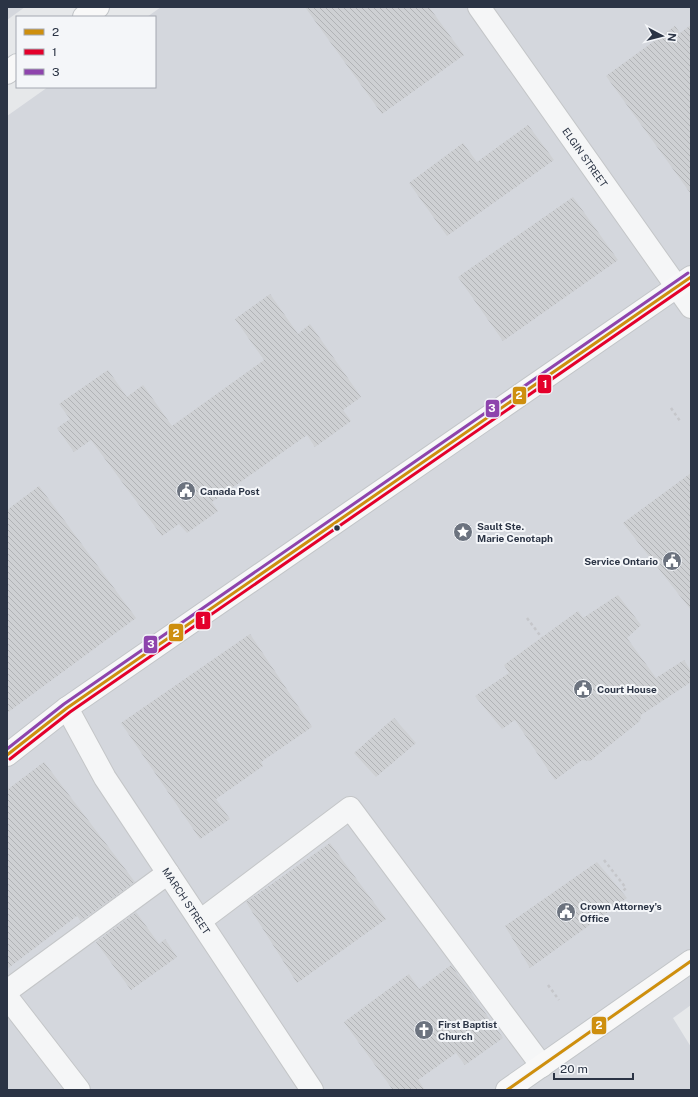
<svg xmlns="http://www.w3.org/2000/svg" width="698" height="1097" font-family="'Public Sans',sans-serif">
	<style>
		.built { fill: #d4d7dd }
		.building { fill: url(#building-back-hatch) }
		.lines { fill: none; stroke-linecap: round; stroke-linejoin: round }
		.minor-casing { stroke: #c4c6c8; stroke-width: 24 }
		.major-casing { stroke: #c2c5c8; stroke-width: 24 }
		.path { stroke: #c5c6ca; stroke-width: 2.5; stroke-dasharray: 3 3; stroke-linecap: butt }
		.minor { stroke: #f5f6f7; stroke-width: 22 }
		.major { stroke: #f8f8f8; stroke-width: 22 }
		.bus-1-casing { stroke: #f4f6f9; stroke-width: 6 }
		.bus-2-casing { stroke: #f4f6f9; stroke-width: 6 }
		.bus-3-casing { stroke: #f4f6f9; stroke-width: 6 }
		.bus-1 { stroke: #ce8f0e; stroke-width: 3 }
		.bus-2 { stroke: #e4002b; stroke-width: 3 }
		.bus-3 { stroke: #8e44ad; stroke-width: 3 }
		.bus-dot { fill: #2b3445; stroke: #f4f6f9; stroke-width: 1.5 }
		.labels { text-anchor: middle; dominant-baseline: central; stroke-width: 4; stroke-linejoin: round; paint-order: stroke }
		.street-label { font-size: 10px; fill: #2b3445; stroke: #f4f6f9 }
		.poi-label { font-size: 10px; font-weight: bold; fill: #2b3445; stroke: #f4f6f9; text-anchor: start }
		.line-badge { stroke: #f4f6f9; stroke-width: 1.5 }
		.badge-label { font-size: 11px; text-anchor: middle; font-weight: bold; fill: #fff }
	</style>
	<defs>
		<pattern id="building-back-hatch" width="6" height="6" patternUnits="userSpaceOnUse"><rect width="6" height="6" fill="#ced0d3"/><path d="M-1 5l2 2M0 0l6 6M5-1l2 2" fill="none" stroke="#b1b3b6"/></pattern>
	</defs>
	<rect width="100%" height="100%" fill="#e6e8ea"/>
	<path class="built" d="M7,7H25L7,20Z
		M161,7H691V1005L673,1018L691,1047V1090H7V116L48,87H155V17H147Z"/>
	<path class="building" d="M305,7H429L464,55L382,114Z
		M691,25V194L606,76L675,26L680,33Z
		M528,125L554,160L447,236L409,183L463,143L477,162Z
		M573,197L618,260L503,341L458,277Z
		M270,294L298,334L310,324L361,397L343,410L351,421L315,447L307,435L212,502L218,511L187,533L179,524L162,536L91,440L74,452L57,428L70,419L59,404L108,370L127,397L143,385L172,426L264,360L235,319Z
		M691,473V610L623,523Z
		M39,486L136,618L7,713V510Z
		M618,595L641,625L627,638L656,678L684,660L691,671V682L641,715L640,721L590,761L582,760L555,780L515,720L502,729L475,696L509,673L504,665L578,611L583,618Z
		M250,634L312,727L261,762L263,766L216,799L230,819L200,839L121,723Z
		M394,718L416,743L376,777L354,753Z
		M44,762L135,882L81,921L77,916L7,969V790Z
		M330,843L386,919L297,983L246,902Z
		M597,862L627,898L530,968L505,926Z
		M136,912L159,944L165,939L177,957L131,990L96,942Z
		M451,965L503,1038L465,1065L456,1053L418,1080L425,1090H393L344,1022L409,974L419,989Z"/>
	<g class="lines">
		<defs>
			<g id="minor">
				<path id="s1" d="M479,7L691,307"/>
				<path id="s2" d="M67,708L105,778L312,1090"/>
				<path d="M200,921L350,808L542,1066"/>
				<path d="M7,991L168,873"/>
				<path d="M7,997L79,1090"/>
			</g>
			<path id="major" d="M84,17L98,7
				M7,73L17,65
				M7,755L67,708L691,277
				M507,1090L691,961"/>
		</defs>
		<use href="#minor" class="minor-casing"/>
		<use href="#major" class="major-casing"/>
		<path class="path" d="M671,408L680,421
			M527,618L542,638
			M604,860L626,888L622,892
			M548,985L559,1000"/>
		<use href="#minor" class="minor"/>
		<use href="#major" class="major"/>
		<defs>
			<path id="bus-1" d="M7,755L67,708L691,277
				M507,1090L691,961"/>
			<path id="bus-2" d="M10,759L70,712L691,283"/>
			<path id="bus-3" d="M7,749L64,704L688,273"/>
		</defs>
		<use href="#bus-1" class="bus-1-casing"/>
		<use href="#bus-2" class="bus-2-casing"/>
		<use href="#bus-3" class="bus-3-casing"/>
		<use href="#bus-1" class="bus-1"/>
		<use href="#bus-2" class="bus-2"/>
		<use href="#bus-3" class="bus-3"/>
	</g>
	<defs>
		<symbol id="civic-disc" viewBox="-11 -11 22 22"><circle r="9.5" fill="#6c737f" stroke="#f4f6f9"/><path d="M-.6-6.5H3V-4.5H.6V-3L4-1V1h2V6H-6V1h2V-1L-.6-3ZM-1.2 2.5V6h2.4V2.5Z" fill="#fff"/></symbol>
		<symbol id="sight-disc" viewBox="-11 -11 22 22"><circle r="9.5" fill="#6c737f" stroke="#f4f6f9"/><path d="M0-6L1.8-2.2L6-1.7L2.9 1.2L3.7 5.4L0 3.3L-3.7 5.4L-2.9 1.2L-6-1.7L-1.8-2.2Z" fill="#fff"/></symbol>
		<symbol id="church-disc" viewBox="-11 -11 22 22"><circle r="9.5" fill="#6c737f" stroke="#f4f6f9"/><path d="M-1.2-6h2.4v3.5h3.3v2.4h-3.3V6h-2.4V-.1h-3.3v-2.4h3.3Z" fill="#fff"/></symbol>
	</defs>
	<g fill-rule="evenodd">
		<use href="#civic-disc" x="175" y="480" width="22" height="22"/>
		<use href="#sight-disc" x="452" y="521" width="22" height="22"/>
		<use href="#civic-disc" x="661" y="550" width="22" height="22"/>
		<use href="#civic-disc" x="572" y="678" width="22" height="22"/>
		<use href="#civic-disc" x="555" y="901" width="22" height="22"/>
		<use href="#church-disc" x="413" y="1019" width="22" height="22"/>
	</g>
	<circle class="bus-dot" cx="337" cy="528" r="3.5"/>
	<g class="labels">
		<g class="street-label">
			<text stroke="none"><textPath href="#s1" startOffset="184">ELGIN STREET</textPath></text>
			<text stroke="none"><textPath href="#s2" startOffset="227">MARCH STREET</textPath></text>
		</g>
		<g class="poi-label">
			<text x="200" y="491">Canada Post</text>
			<text x="477" y="526">Sault Ste.<tspan x="477" dy="12">Marie Cenotaph</tspan></text>
			<text x="658" y="561" text-anchor="end">Service Ontario</text>
			<text x="597" y="689">Court House</text>
			<text x="580" y="906">Crown Attorney's<tspan x="580" dy="12">Office</tspan></text>
			<text x="438" y="1024">First Baptist<tspan x="438" dy="12">Church</tspan></text>
		</g>
	</g>
	<g class="line-badge">
		<rect x="537" y="374" width="15" height="20" rx="4" fill="#e4002b"/>
		<rect x="512" y="386" width="15" height="19" rx="4" fill="#ce8f0e"/>
		<rect x="485" y="399" width="15" height="19" rx="4" fill="#8e44ad"/>
		<rect x="195" y="611" width="16" height="19" rx="4" fill="#e4002b"/>
		<rect x="168" y="623" width="16" height="19" rx="4" fill="#ce8f0e"/>
		<rect x="143" y="635" width="15" height="19" rx="4" fill="#8e44ad"/>
		<rect x="591" y="1016" width="16" height="19" rx="4" fill="#ce8f0e"/>
	</g>
	<g class="badge-label">
		<text x="545" y="388">1</text>
		<text x="519" y="399">2</text>
		<text x="492" y="412">3</text>
		<text x="203" y="624">1</text>
		<text x="176" y="637">2</text>
		<text x="151" y="648">3</text>
		<text x="599" y="1029">2</text>
	</g>
	<rect width="698" height="1097" fill="none" stroke="#2b3445" stroke-width="16"/>
	<rect x="16" y="16" width="140" height="72" fill="#f4f6f9" stroke="#a4a8b1"/>
	<rect x="24" y="29" width="20" height="6" fill="#ce8f0e" stroke="#a4a8b1"/>
	<text x="52" y="36" font-size="12" fill="#2b3445">2</text>
	<rect x="24" y="49" width="20" height="6" fill="#e4002b" stroke="#a4a8b1"/>
	<text x="52" y="56" font-size="12" fill="#2b3445">1</text>
	<rect x="24" y="69" width="20" height="6" fill="#8e44ad" stroke="#a4a8b1"/>
	<text x="52" y="76" font-size="12" fill="#2b3445">3</text>
	<g transform="translate(662 36) rotate(97)" stroke="#f4f6f9" stroke-width="3" paint-order="stroke">
	<path d="M0-3L7 15L0 10L-7 15Z" fill="#2b3445"/>
	<text y="-6" font-size="11" font-weight="bold" text-anchor="middle" fill="#2b3445">N</text>
	</g>
	<path d="M554 1073v6h79v-6" fill="none" stroke="#2b3445" stroke-width="2"/>
	<text x="560" y="1073" font-size="12" fill="#2b3445" stroke="#f4f6f9" stroke-width="3" paint-order="stroke">20 m</text>
</svg>
